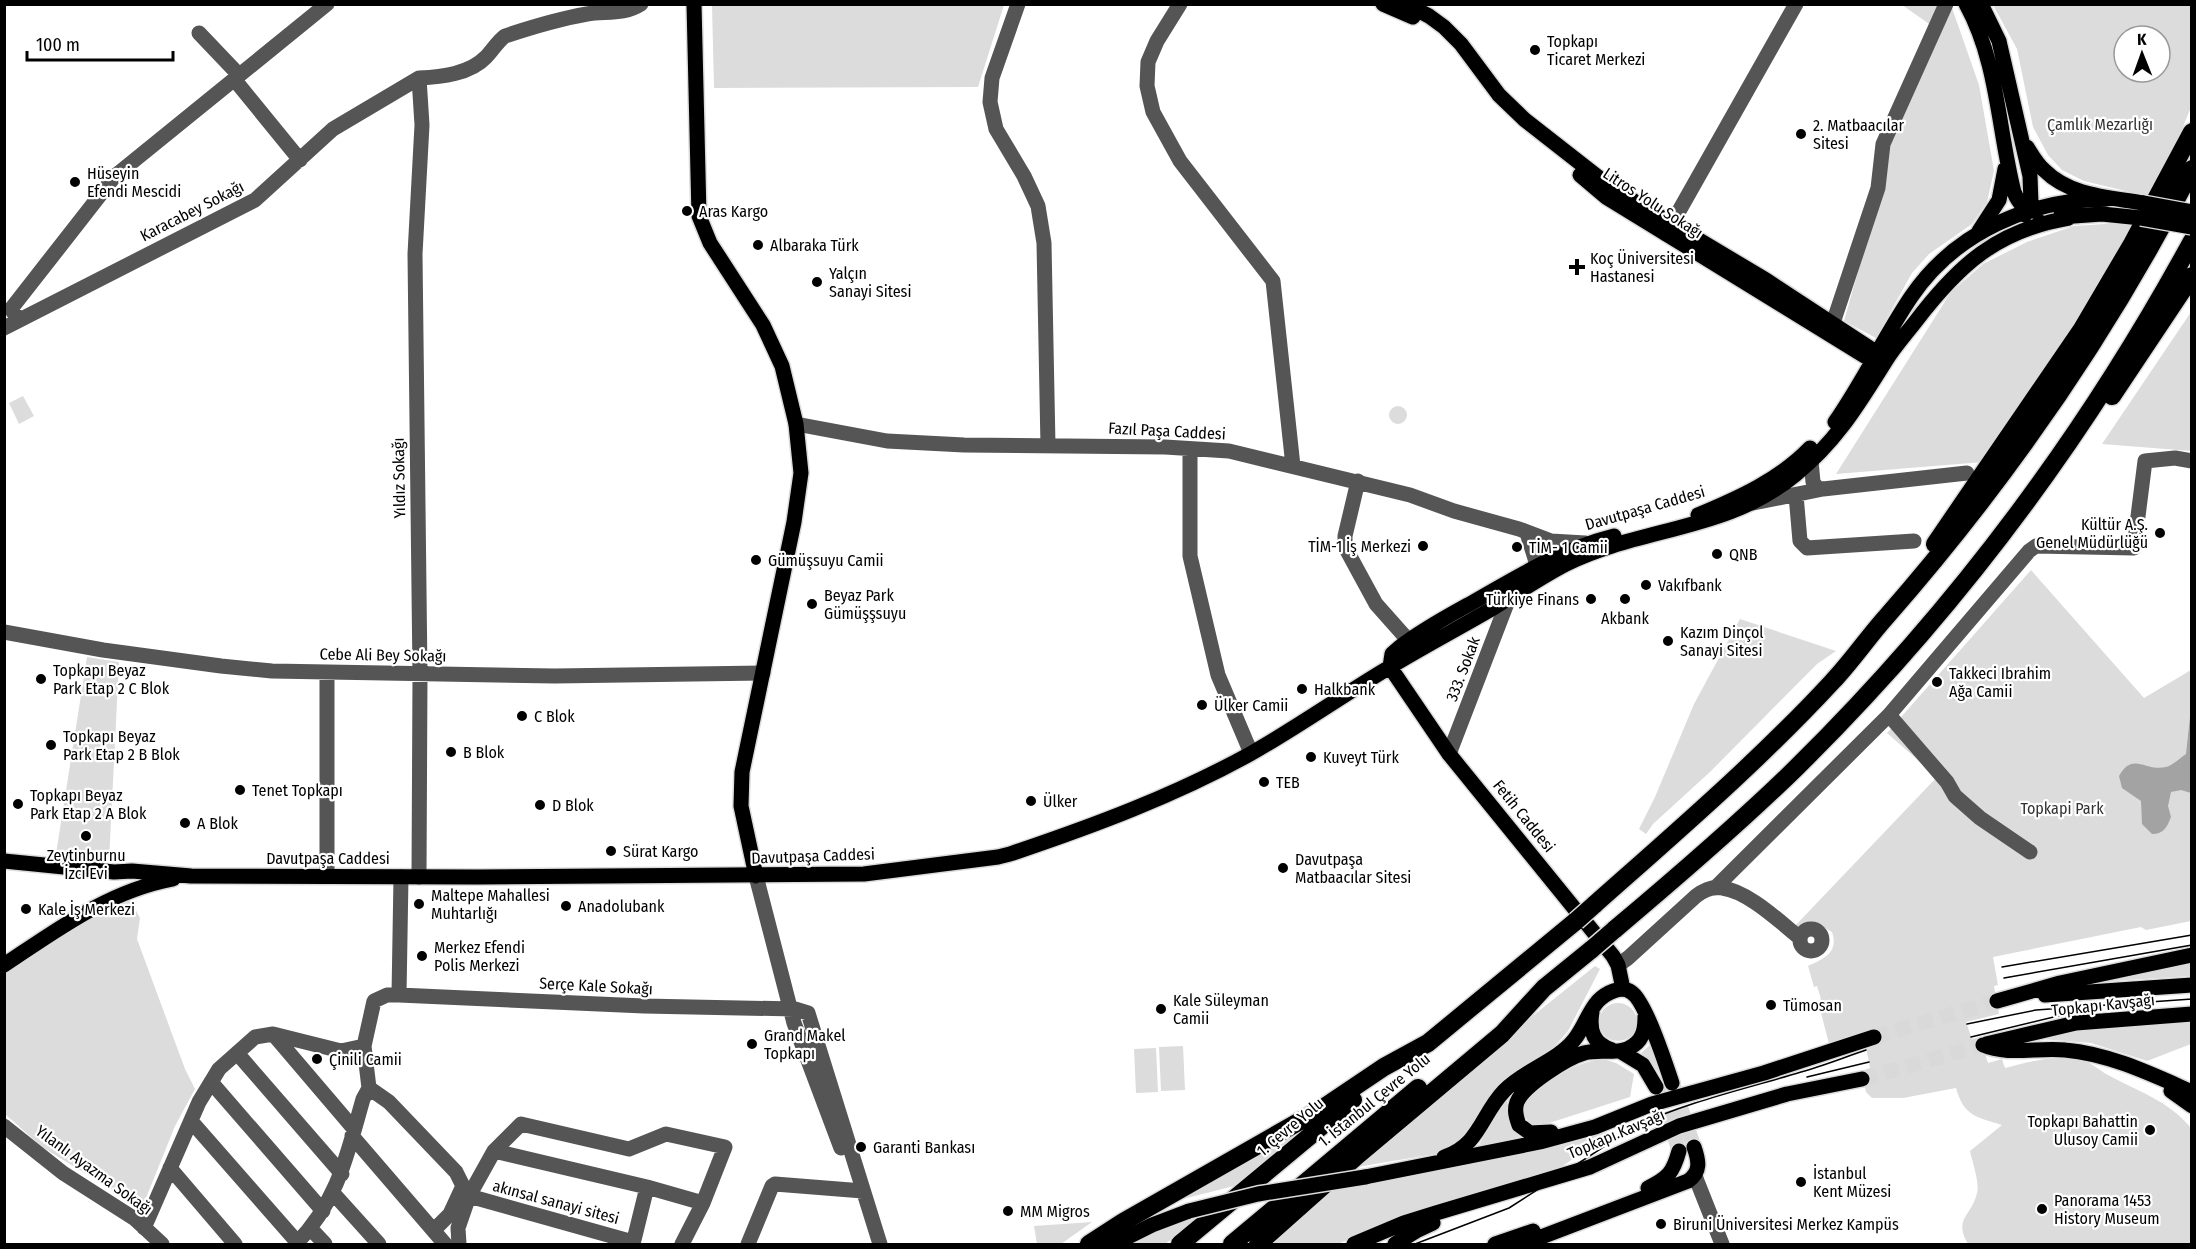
<svg xmlns="http://www.w3.org/2000/svg" width="2196" height="1249" font-family="'Fira Sans Condensed',sans-serif">
	<style>
		.green { fill: #dcdcdc; fill-rule: evenodd }
		.water { fill: #a3a3a3 }
		.lines { fill: none; stroke-linecap: round; stroke-linejoin: round }
		.major-tunnel { stroke: #d9d9d9; stroke-width: 15; stroke-dasharray: 15 8; stroke-linecap: butt }
		.major-casing { stroke: #dbdbdb; stroke-width: 18 }
		.highway-casing { stroke: #dbdbdb; stroke-width: 21 }
		.minor { stroke: #555; stroke-width: 15 }
		.major { stroke: #000; stroke-width: 15 }
		.highway { stroke: #000; stroke-width: 18 }
		.tram { stroke: #000; stroke-width: 1.5 }
		.major-bridge-casing { stroke: #dbdbdb; stroke-width: 18; stroke-linecap: butt }
		.highway-bridge-casing { stroke: #dbdbdb; stroke-width: 21; stroke-linecap: butt }
		.major-bridge { stroke: #000; stroke-width: 15 }
		.highway-bridge { stroke: #000; stroke-width: 18 }
		.poi-dot { fill: #000; stroke: #fff; stroke-width: 2 }
		.labels { text-anchor: middle; dominant-baseline: central; stroke-width: 4.5; stroke-linejoin: round; paint-order: stroke }
		.poi-label { font-size: 16px; fill: #000; stroke: #fff; text-anchor: start }
		.park-label { font-size: 16px; fill: #333; stroke: #fff }
		.street-label { font-size: 16px; fill: #000; stroke: #fff }
	</style>
	<rect width="100%" height="100%" fill="#fff"/>
	<path class="green" d="M712,5L713,4L1004,5L978,87L714,88Z
		M1902,5H1951L1979,85L1994,171L1987,202L1972,224L1929,254L1912,273L1876,338L1844,321L1859,268L1891,138L1935,28Z
		M1993,5H2191V107L2165,171L2151,197L2084,181L2062,170L2048,155L2033,127L2017,49ZM2124,36H2160V72H2124Z
		M2120,223L2136,225L2117,260L1983,462L1836,474L1951,292L1983,264L2027,242L2074,226Z
		M2191,312V451L2102,444Z
		M23,396L34,416L19,424L9,403Z
		M1389 415a9 9 0 1 1 18 0a9 9 0 1 1-18 0Z
		M2031,570L2144,698L2191,670V921L2146,930L2141,927L1993,957L1998,985L1994,986L1999,1014L1966,1022L1972,1039L1980,1037L1988,1063L2002,1059L2005,1068C2029,1062 2052,1055 2078,1059C2089,1061 2097,1068 2106,1074C2137,1091 2168,1100 2191,1128V1244H1968C1953,1218 1972,1216 1977,1193C1980,1184 1972,1161 1970,1151L2002,1125C1976,1117 1964,1116 1956,1088L1903,1098H1872L1866,1092L1861,1071L1870,1068L1866,1047L1877,1045L1874,1032L1829,1044L1818,1001L1821,999L1817,986L1814,987L1808,966C1824,959 1839,952 1832,932C1819,924 1810,921 1798,931L1793,928L1937,777L1887,733Z
		M1740,619L1836,651L1817,664L1710,772L1653,824L1646,834L1639,829L1655,797L1694,704Z
		M87,657L119,662L109,861L56,854Z
		M120,899L131,901L140,918L137,939L185,1069L195,1089L175,1126L142,1208L42,1147L5,1114V971Z
		M2191,960V976L2081,983Z
		M1595,966L1600,969L1568,1031L1554,1047L1528,1064L1472,1131L1441,1153L1357,1167L1464,1071Z
		M1599 1022a19 19 0 1 1 38 0a19 19 0 1 1-38 0Z
		M2188,1019L2191,1025V1044L2147,1061L2091,1043L2041,1039L2075,1030Z
		M1651,1044L1661,1075H1660L1650,1061L1641,1053Z
		M1183,1046L1185,1090L1161,1091L1159,1047Z
		M1156,1048L1158,1092L1136,1093L1134,1049Z
		M1603,1059L1616,1063L1634,1074L1630,1097L1543,1125L1537,1126L1530,1124C1523,1114 1520,1107 1528,1096C1551,1080 1574,1062 1603,1059Z
		M1507,1100L1509,1122L1522,1136L1478,1147L1504,1101Z
		M1335,1106L1238,1185L1175,1201Z
		M1607,1131L1608,1134L1560,1168L1388,1222L1338,1244H1266L1321,1193L1517,1155Z
		M1205,1214L1165,1244H1128L1140,1237Z
		M1092,1222L1061,1244H1037L1034,1226Z"/>
	<path class="water" d="M2191,708V793L2181,790L2171,792L2168,806L2171,817C2167,827 2164,834 2152,834L2142,824L2141,801L2122,788L2119,776C2133,751 2145,772 2166,767C2173,765 2179,759 2186,754Z"/>
	<g class="lines">
		<path class="major-tunnel" d="M1874,1037L1997,1001
			M1862,1079L1983,1045
			M1673,1085L1694,1147
			M1658,1090L1666,1108L1679,1151"/>
		<defs>
			<path id="major" d="M694,4L699,216L710,243L763,325L782,366L796,424L801,473L794,522L742,772L741,806L756,876
				M1383,4L1413,17
				M1406,4L1429,16L1444,27L1461,44L1499,95L1525,120L1612,188L1766,280L1885,358
				M1966,4C1998,62 1998,129 2014,192C2019,204 2024,209 2037,212
				M1981,4L1999,41L2030,176L2031,203L2025,215
				M2027,147C2032,155 2037,164 2044,170C2070,196 2108,197 2143,203
				M1580,175L1606,197L1868,358
				M2060,217L2102,214L2141,218
				M1979,231L1999,200L2005,169
				M1835,422C1863,382 1884,337 1911,297C1955,232 2031,199 2107,199
				M1698,515C1739,498 1779,480 1810,448
				M1390,667L1392,654L1400,647C1423,629 1450,615 1475,601C1520,575 1563,549 1614,536
				M1390,667L1449,754L1613,956L1618,965L1623,989
				M4,861L114,872L132,871L191,876L478,877L864,874L998,857L1010,854C1093,826 1174,796 1250,754C1296,728 1340,697 1385,670C1421,648 1459,628 1495,607C1519,592 1541,577 1566,564C1641,527 1728,531 1795,475C1836,442 1858,405 1885,362C1894,347 1906,334 1916,321C1959,265 1997,230 2069,218
				M4,965C58,929 109,891 173,879
				M2045,995L2192,985
				M1997,1001L2060,983L2192,955
				M1592,1012C1589,1030 1593,1044 1612,1050
				M1986,1044L2076,1023L2192,1014
				M1983,1045C2008,1056 2039,1047 2065,1050C2110,1054 2151,1074 2192,1092
				M1620,1051L1643,1065L1656,1087
				M2171,1091L2192,1106
				M1551,1132L1530,1133L1519,1125C1516,1117 1514,1110 1517,1102C1524,1085 1567,1058 1584,1053C1600,1048 1621,1056 1634,1045C1644,1038 1645,1027 1645,1016
				M1444,1157C1480,1145 1481,1115 1504,1091C1524,1070 1556,1062 1574,1040C1584,1028 1588,1012 1598,1001C1606,993 1621,985 1631,992C1645,1000 1666,1065 1672,1083
				M1365,1177L1540,1142L1595,1127L1652,1104L1764,1073L1874,1037
				M1648,1188C1668,1178 1673,1173 1679,1151
				M1114,1244L1152,1225L1189,1211
				M1354,1244L1404,1223L1436,1213L1590,1167L1679,1126L1787,1094L1862,1079
				M1395,1244L1416,1231L1433,1223
				M1495,1244L1533,1231
				M1523,1244L1688,1181C1701,1172 1699,1161 1694,1147"/>
			<path id="highway" d="M2112,396L2192,276
				M1935,544L2082,329L2132,244L2192,132
				M1594,905C1674,834 1760,760 1832,682C1852,661 1868,637 1887,616C2006,480 2110,330 2192,169
				M1614,930C1677,877 1739,824 1797,767C1953,613 2087,434 2192,241
				M1089,1244L1123,1222L1323,1108L1384,1067L1428,1043L1576,921
				M1180,1244L1353,1100
				M1232,1244L1418,1088
				M1258,1244L1359,1154L1502,1034L1544,988L1592,949"/>
		</defs>
		<use href="#major" class="major-casing"/>
		<use href="#highway" class="highway-casing"/>
		<path class="minor" d="M1018,4L992,78L990,102L996,129L1024,176L1038,206L1044,243L1048,446
			M1180,4L1157,41L1148,62L1147,86L1153,112L1180,161L1273,281L1293,466
			M199,33L239,75
			M419,78L422,125L415,254L420,674L419,877
			M234,79L300,160
			M1666,234L1796,4
			M19,320L11,309L115,176L327,4
			M1833,323L1878,188L1883,144L1946,4
			M4,328L255,200L333,129L419,78C441,77 470,74 486,57C493,50 497,42 505,36C532,27 559,19 587,14C606,11 624,15 641,4
			M796,424L887,441L964,445L1165,447L1229,451L1410,495L1454,511L1519,529L1551,541L1585,543
			M1190,449V556L1218,675L1251,753
			M1811,461L1813,482L1817,488L1823,489
			M1358,481L1345,536V547L1376,604L1408,640
			M1796,495L1800,541L1807,548L1914,541
			M1753,503L1823,489L1967,473
			M1527,533L1537,565
			M4,632L103,650L221,666L272,671L555,676L763,673
			M1889,715L1947,782L1955,796L1980,818L2030,852
			M1449,754L1509,598
			M327,876V673
			M756,876L794,1023L841,1148
			M1715,888L1889,715L2029,551L2036,546L2134,548L2145,461L2175,458L2192,461
			M1800 940a11 11 0 1 1 22 0a11 11 0 1 1-22 0Z
			M1618,965L1628,958L1696,896C1704,890 1712,886 1722,888C1748,891 1780,922 1800,938
			M399,995L401,877
			M273,1034L354,1129
			M237,1053L342,1174
			M211,1082L323,1211
			M369,1088L389,1102L456,1172L463,1186L450,1214L434,1230
			M191,1121L298,1243
			M4,1126L63,1173L135,1219L162,1244
			M352,1136L445,1244
			M494,1151L647,1187
			M170,1168L235,1244
			M1695,1176L1722,1244
			M333,1193L379,1244
			M469,1196L633,1242
			M144,1228L199,1102L219,1069L255,1037L273,1034L341,1051L364,1046
			M310,1228L325,1244
			M296,1244C338,1201 347,1155 363,1099L369,1088L364,1046L374,1001L387,995H399L644,1006L795,1009L808,1013L880,1244
			M459,1244L458,1228L469,1196L494,1151L521,1124L629,1149L666,1134L725,1147L703,1203L682,1244
			M633,1244L647,1187L703,1203
			M748,1244L772,1186L775,1184L863,1191"/>
		<use href="#major" class="major"/>
		<use href="#highway" class="highway"/>
		<path class="tram" d="M2002,967L2192,935
			M2004,978L2192,945
			M1967,1024L2036,1010L2192,999
			M1971,1037L2062,1015
			M1807,1077L1869,1062
			M1415,1244L1509,1208L1636,1126C1689,1101 1746,1089 1801,1072C1823,1066 1845,1057 1866,1050"/>
		<defs>
			<path id="major-bridge" d="M2143,203L2192,212
				M2141,218L2192,227
				M1189,1211L1258,1194L1365,1177"/>
			<path id="highway-bridge" d="M1576,921L1594,905
				M1592,949L1614,930"/>
		</defs>
		<use href="#major-bridge" class="major-bridge-casing"/>
		<use href="#highway-bridge" class="highway-bridge-casing"/>
		<use href="#major-bridge" class="major-bridge"/>
		<use href="#highway-bridge" class="highway-bridge"/>
	</g>
	<g class="poi-dot">
		<circle cx="1535" cy="50" r="6"/>
		<circle cx="1801" cy="134" r="6"/>
		<circle cx="75" cy="182" r="6"/>
		<circle cx="687" cy="211" r="6"/>
		<circle cx="758" cy="245" r="6"/>
		<path d="M1574 258h6v6h6v6h-6v6h-6v-6h-6v-6h6z"/>
		<circle cx="817" cy="282" r="6"/>
		<circle cx="2160" cy="533" r="6"/>
		<circle cx="1423" cy="546" r="6"/>
		<circle cx="1517" cy="547" r="6"/>
		<circle cx="1717" cy="554" r="6"/>
		<circle cx="756" cy="560" r="6"/>
		<circle cx="1646" cy="585" r="6"/>
		<circle cx="1591" cy="599" r="6"/>
		<circle cx="1625" cy="599" r="6"/>
		<circle cx="812" cy="604" r="6"/>
		<circle cx="1668" cy="641" r="6"/>
		<circle cx="41" cy="679" r="6"/>
		<circle cx="1937" cy="682" r="6"/>
		<circle cx="1302" cy="689" r="6"/>
		<circle cx="1202" cy="705" r="6"/>
		<circle cx="522" cy="716" r="6"/>
		<circle cx="51" cy="745" r="6"/>
		<circle cx="451" cy="752" r="6"/>
		<circle cx="1311" cy="757" r="6"/>
		<circle cx="1264" cy="782" r="6"/>
		<circle cx="240" cy="790" r="6"/>
		<circle cx="1031" cy="801" r="6"/>
		<circle cx="18" cy="804" r="6"/>
		<circle cx="540" cy="805" r="6"/>
		<circle cx="185" cy="823" r="6"/>
		<circle cx="86" cy="836" r="6"/>
		<circle cx="611" cy="851" r="6"/>
		<circle cx="1283" cy="868" r="6"/>
		<circle cx="419" cy="904" r="6"/>
		<circle cx="566" cy="906" r="6"/>
		<circle cx="26" cy="909" r="6"/>
		<circle cx="422" cy="956" r="6"/>
		<circle cx="1771" cy="1005" r="6"/>
		<circle cx="1161" cy="1009" r="6"/>
		<circle cx="752" cy="1044" r="6"/>
		<circle cx="317" cy="1059" r="6"/>
		<circle cx="2150" cy="1130" r="6"/>
		<circle cx="861" cy="1147" r="6"/>
		<circle cx="1801" cy="1182" r="6"/>
		<circle cx="2042" cy="1209" r="6"/>
		<circle cx="1008" cy="1211" r="6"/>
		<circle cx="1661" cy="1224" r="6"/>
	</g>
	<g class="labels">
		<g class="poi-label">
			<text x="1547" y="41">Topkapı<tspan x="1547" dy="18">Ticaret Merkezi</tspan></text>
			<text x="1813" y="125">2. Matbaacılar<tspan x="1813" dy="18">Sitesi</tspan></text>
			<text x="87" y="173">Hüseyin<tspan x="87" dy="18">Efendi Mescidi</tspan></text>
			<text x="699" y="211">Aras Kargo</text>
			<text x="770" y="245">Albaraka Türk</text>
			<text x="1590" y="258">Koç Üniversitesi<tspan x="1590" dy="18">Hastanesi</tspan></text>
			<text x="829" y="273">Yalçın<tspan x="829" dy="18">Sanayi Sitesi</tspan></text>
			<text x="2148" y="524" text-anchor="end">Kültür A.Ş.<tspan x="2148" dy="18">Genel Müdürlüğü</tspan></text>
			<text x="1411" y="546" text-anchor="end">TİM-1 İş Merkezi</text>
			<text x="1529" y="547">TİM- 1 Camii</text>
			<text x="1729" y="554">QNB</text>
			<text x="768" y="560">Gümüşsuyu Camii</text>
			<text x="1658" y="585">Vakıfbank</text>
			<text x="824" y="595">Beyaz Park<tspan x="824" dy="18">Gümüşşsuyu</tspan></text>
			<text x="1579" y="599" text-anchor="end">Türkiye Finans</text>
			<text x="1625" y="618" text-anchor="middle">Akbank</text>
			<text x="1680" y="632">Kazım Dinçol<tspan x="1680" dy="18">Sanayi Sitesi</tspan></text>
			<text x="53" y="670">Topkapı Beyaz<tspan x="53" dy="18">Park Etap 2 C Blok</tspan></text>
			<text x="1949" y="673">Takkeci Ibrahim<tspan x="1949" dy="18">Ağa Camii</tspan></text>
			<text x="1314" y="689">Halkbank</text>
			<text x="1214" y="705">Ülker Camii</text>
			<text x="534" y="716">C Blok</text>
			<text x="63" y="736">Topkapı Beyaz<tspan x="63" dy="18">Park Etap 2 B Blok</tspan></text>
			<text x="463" y="752">B Blok</text>
			<text x="1323" y="757">Kuveyt Türk</text>
			<text x="1276" y="782">TEB</text>
			<text x="252" y="790">Tenet Topkapı</text>
			<text x="30" y="795">Topkapı Beyaz<tspan x="30" dy="18">Park Etap 2 A Blok</tspan></text>
			<text x="1043" y="801">Ülker</text>
			<text x="552" y="805">D Blok</text>
			<text x="197" y="823">A Blok</text>
			<text x="623" y="851">Sürat Kargo</text>
			<text x="86" y="855" text-anchor="middle">Zeytinburnu<tspan x="86" dy="18">İzci Evi</tspan></text>
			<text x="1295" y="859">Davutpaşa<tspan x="1295" dy="18">Matbaacılar Sitesi</tspan></text>
			<text x="431" y="895">Maltepe Mahallesi<tspan x="431" dy="18">Muhtarlığı</tspan></text>
			<text x="578" y="906">Anadolubank</text>
			<text x="38" y="909">Kale İş Merkezi</text>
			<text x="434" y="947">Merkez Efendi<tspan x="434" dy="18">Polis Merkezi</tspan></text>
			<text x="1173" y="1000">Kale Süleyman<tspan x="1173" dy="18">Camii</tspan></text>
			<text x="1783" y="1005">Tümosan</text>
			<text x="764" y="1035">Grand Makel<tspan x="764" dy="18">Topkapı</tspan></text>
			<text x="329" y="1059">Çinili Camii</text>
			<text x="2138" y="1121" text-anchor="end">Topkapı Bahattin<tspan x="2138" dy="18">Ulusoy Camii</tspan></text>
			<text x="873" y="1147">Garanti Bankası</text>
			<text x="1813" y="1173">İstanbul<tspan x="1813" dy="18">Kent Müzesi</tspan></text>
			<text x="2054" y="1200">Panorama 1453<tspan x="2054" dy="18">History Museum</tspan></text>
			<text x="1020" y="1211">MM Migros</text>
			<text x="1673" y="1224">Biruni Üniversitesi Merkez Kampüs</text>
		</g>
		<g class="park-label">
			<text x="2100" y="124">Çamlık Mezarlığı</text>
			<text x="2062" y="808">Topkapi Park</text>
		</g>
		<g class="street-label">
			<text transform="translate(1653 203) rotate(33)">Litros Yolu Sokağı</text>
			<text transform="translate(192 211) rotate(-27)">Karacabey Sokağı</text>
			<text transform="translate(1167 431) rotate(3)">Fazıl Paşa Caddesi</text>
			<text transform="translate(399 478) rotate(-91)">Yıldız Sokağı</text>
			<text transform="translate(1645 508) rotate(-16)">Davutpaşa Caddesi</text>
			<text transform="translate(383 655) rotate(1)">Cebe Ali Bey Sokağı</text>
			<text transform="translate(1463 669) rotate(-69)">333. Sokak</text>
			<text transform="translate(1524 816) rotate(51)">Fetih Caddesi</text>
			<text transform="translate(813 856) rotate(-2)">Davutpaşa Caddesi</text>
			<text x="328" y="858">Davutpaşa Caddesi</text>
			<text transform="translate(596 986) rotate(3)">Serçe Kale Sokağı</text>
			<text transform="translate(2103 1005) rotate(-6)">Topkapı Kavşağı</text>
			<text transform="translate(1374 1100) rotate(-39)">1. İstanbul Çevre Yolu</text>
			<text transform="translate(1290 1127) rotate(-40)">1. Çevre Yolu</text>
			<text transform="translate(1616 1134) rotate(-23)">Topkapı Kavşağı</text>
			<text transform="translate(94 1170) rotate(36)">Yılanlı Ayazma Sokağı</text>
			<text transform="translate(556 1202) rotate(15)">akınsal sanayi sitesi</text>
		</g>
	</g>
	<rect width="2196" height="1249" fill="none" stroke="#000000" stroke-width="12"/>
	<g transform="translate(2142 54) rotate(359)"><circle r="28" fill="#ffffff" stroke="#999999" stroke-width="1.5"/>
	<path d="M0-4.5L10 22L0 15L-10 22Z" fill="#000000"/>
	<text y="-9" font-size="16" font-weight="bold" text-anchor="middle" fill="#000000">K</text>
	</g>
	<path d="M27 51v9h146v-9" fill="none" stroke="#000000" stroke-width="3"/>
	<text x="36" y="51" font-size="18" fill="#000000" stroke="#ffffff" stroke-width="4.5" paint-order="stroke">100 m</text>
</svg>
